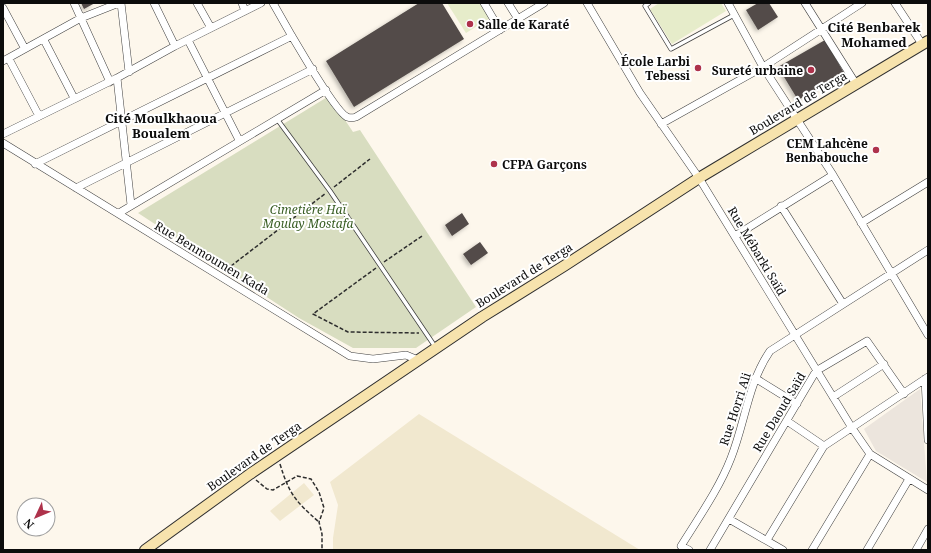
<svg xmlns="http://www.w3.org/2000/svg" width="931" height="553" font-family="'Noto Serif',serif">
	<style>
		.farmland { fill: #f1e8cf }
		.cemetery { fill: #d8ddc0 }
		.pitch { fill: #e6ecca }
		.plaza { fill: #ece5dd }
		.building { fill: #534c49; filter: url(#shadow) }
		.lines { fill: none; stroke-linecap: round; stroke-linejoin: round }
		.lane-casing { stroke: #3f3f3f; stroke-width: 5 }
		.street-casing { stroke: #3f3f3f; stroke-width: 8 }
		.secondary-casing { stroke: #2e2e2e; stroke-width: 12 }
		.path { stroke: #2e2e2e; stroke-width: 1.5; stroke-dasharray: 4 2; stroke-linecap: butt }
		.lane { stroke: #fff; stroke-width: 3.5 }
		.street { stroke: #fff; stroke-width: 7 }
		.secondary { stroke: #f7e3ad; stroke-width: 10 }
		.poi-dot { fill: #ae324b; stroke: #fff; stroke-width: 1.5 }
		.labels { text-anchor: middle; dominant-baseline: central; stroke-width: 4; stroke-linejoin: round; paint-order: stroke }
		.poi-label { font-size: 12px; font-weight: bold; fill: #0c0c0c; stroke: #fff; text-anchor: end }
		.street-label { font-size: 12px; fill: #0c0c0c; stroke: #fff }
		.park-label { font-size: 12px; font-style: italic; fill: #385d23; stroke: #fff }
		.neighbourhood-label { font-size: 13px; font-weight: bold; fill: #0c0c0c; stroke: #fff }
	</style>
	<defs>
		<filter id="shadow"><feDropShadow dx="-2" dy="2" stdDeviation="2" flood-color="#0004"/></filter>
	</defs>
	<rect width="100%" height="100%" fill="#fdf7ec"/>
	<path class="farmland" d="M419,414L640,550H333V538L338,505L330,482Z
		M304,483L314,495L280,521L270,511Z"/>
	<path class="cemetery" d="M329,96L353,132L360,130L476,307L416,348H353L299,318L138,213Z"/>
	<path class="pitch" d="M447,3H488L495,15L466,33Z
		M659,3H721L726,11L672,44L650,9Z"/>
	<path class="plaza" d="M920,389L927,482L876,451L864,429Z"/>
	<path class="building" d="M81,3H95L84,9Z
		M419,3H442L464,39L354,107L326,61Z
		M758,3H769L778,17L758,30L746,10Z
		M825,40L844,73L798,100L778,67Z
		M462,213L469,224L452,236L445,225Z
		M480,242L488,253L471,265L463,254Z"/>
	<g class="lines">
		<defs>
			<path id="lane" d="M649,3L645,6L671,49L734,15
				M277,119L330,191L436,348"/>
			<path id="street" d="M74,3L110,82
				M121,3L129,72
				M154,3L175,46
				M197,3L211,28
				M242,3L245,11
				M273,3C283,21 334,111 347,117C350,118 353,118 356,117L544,3
				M484,3L500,30
				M508,3L518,19
				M587,3L640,93L699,178L852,428L870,454L928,490
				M728,3L763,67L833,175L928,335
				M805,3L856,84
				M895,3L922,44
				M3,8L25,49
				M44,40L74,98
				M188,40L239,140
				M9,59L39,116
				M3,61L81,18L119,3
				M117,78L131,205
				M661,124L763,67L862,3
				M3,134L117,78L175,46L261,3
				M3,143L350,356L373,359L406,355L418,360
				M35,164L292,36
				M76,188L313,69
				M781,206L843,304
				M119,213L326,90
				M861,223L928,182
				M735,236L833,175
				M755,378L797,404
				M925,379L928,440
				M833,397L884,364
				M787,421L824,446
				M729,519L783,550
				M767,540L824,446L928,377
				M689,550L681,546C699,517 719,489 731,458C745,423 748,383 770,351L928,250
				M710,550L816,371L867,341L904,394
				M812,550L870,454
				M867,550L909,479
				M916,550L928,529"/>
			<path id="secondary" d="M145,550L250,474L482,317L564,266L699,178L928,41"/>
		</defs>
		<use href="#lane" class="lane-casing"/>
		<use href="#street" class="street-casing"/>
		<use href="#secondary" class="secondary-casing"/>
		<path class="path" d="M334,187L370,159
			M384,262L422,236
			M231,266L326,193
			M376,268L313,314L348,332L419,333
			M280,464C289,494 296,502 319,522
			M256,480L267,489L273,490L297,476L311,479L319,492L324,508L319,522L322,534V550"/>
		<use href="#lane" class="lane"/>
		<use href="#street" class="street"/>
		<use href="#secondary" class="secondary"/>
	</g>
	<g class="poi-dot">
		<circle cx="470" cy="24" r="4"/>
		<circle cx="698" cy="68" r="4"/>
		<circle cx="811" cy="70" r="4"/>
		<circle cx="876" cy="150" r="4"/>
		<circle cx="494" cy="164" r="4"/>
	</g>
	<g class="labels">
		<g class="poi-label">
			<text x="478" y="24" text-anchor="start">Salle de Karaté</text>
			<text x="690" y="61">École Larbi<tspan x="690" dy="14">Tebessi</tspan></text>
			<text x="803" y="70">Sureté urbaine</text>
			<text x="868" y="143">CEM Lahcène<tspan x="868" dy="14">Benbabouche</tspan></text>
			<text x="502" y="164" text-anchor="start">CFPA Garçons</text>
		</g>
		<g class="street-label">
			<text transform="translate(798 103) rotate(-31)">Boulevard de Terga</text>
			<text transform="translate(757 251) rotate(59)">Rue Mébarki Saïd</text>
			<text transform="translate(212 258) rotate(31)">Rue Benmoumen Kada</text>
			<text transform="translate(524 275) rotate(-32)">Boulevard de Terga</text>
			<text transform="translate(735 409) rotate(-72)">Rue Horri Ali</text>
			<text transform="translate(779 412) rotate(-59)">Rue Daoud Saïd</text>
			<text transform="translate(254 456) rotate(-35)">Boulevard de Terga</text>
		</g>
		<g class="park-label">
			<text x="308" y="209">Cimetière Haï<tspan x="308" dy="14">Moulay Mostafa</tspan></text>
		</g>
		<g class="neighbourhood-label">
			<text x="874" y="27">Cité Benbarek<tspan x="874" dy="15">Mohamed</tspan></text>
			<text x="161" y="118">Cité Moulkhaoua<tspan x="161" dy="15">Boualem</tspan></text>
		</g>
	</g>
	<rect width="931" height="553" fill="none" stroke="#0c0c0c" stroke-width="8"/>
	<g transform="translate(36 517) rotate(226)"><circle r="19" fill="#ffffff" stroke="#9e9e9e"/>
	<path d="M0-3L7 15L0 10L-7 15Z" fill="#ae324b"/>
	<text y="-6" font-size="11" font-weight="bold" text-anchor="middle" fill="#0c0c0c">N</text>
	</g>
</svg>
